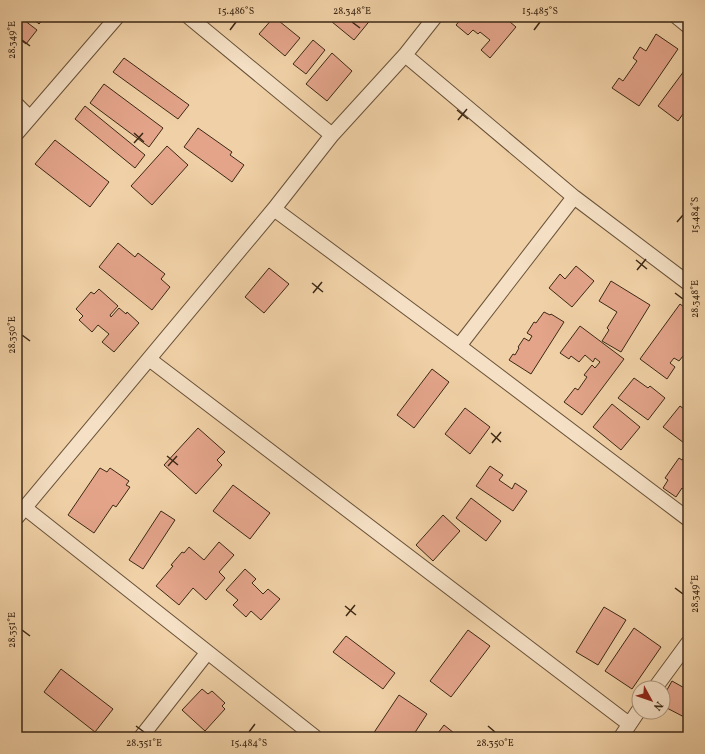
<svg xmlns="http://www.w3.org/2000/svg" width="705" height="754" font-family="Vollkorn,serif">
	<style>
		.building { fill: #e3a48a; stroke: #3c2814 }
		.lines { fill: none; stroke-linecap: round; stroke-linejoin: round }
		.street-casing { stroke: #695238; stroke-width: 16 }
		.street { stroke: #f5e0c5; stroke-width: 14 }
		.ticks { fill: none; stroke: #3c2814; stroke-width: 1.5 }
		.neatline { fill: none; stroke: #3c2814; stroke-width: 1.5 }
		.ticks-label { font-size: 10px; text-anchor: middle; fill: #3c2814 }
	</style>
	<rect width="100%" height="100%" fill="#f0d0a6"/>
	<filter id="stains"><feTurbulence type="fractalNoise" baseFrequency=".005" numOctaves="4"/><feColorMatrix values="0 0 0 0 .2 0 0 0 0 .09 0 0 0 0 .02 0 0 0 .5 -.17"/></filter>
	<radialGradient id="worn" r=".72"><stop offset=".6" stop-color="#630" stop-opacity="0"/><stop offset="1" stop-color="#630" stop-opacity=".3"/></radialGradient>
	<path class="building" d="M17,17H20L37,30L26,44L19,39L17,42Z
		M31,17H45L39,24Z
		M274,17L300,38L285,56L259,34Z
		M326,17H371L372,18L354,40Z
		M463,17H504L516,27L490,58L481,50L490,40L480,32L478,34L473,30L468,35L456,25Z
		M656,34L678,49L639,106L612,88L619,78L623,81L637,61L633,58L640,47L646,51Z
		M313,40L325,50L306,74L293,64Z
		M332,53L352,71L327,101L306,84Z
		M124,58L189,105L178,119L113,72Z
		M687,67L688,68V107L678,121L658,106Z
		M104,84L163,128L149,147L90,103Z
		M85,106L145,155L135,168L75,119Z
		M198,128L232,152L230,155L244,165L232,182L184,147Z
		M55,140L109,182L90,207L35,164Z
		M167,146L188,165L152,205L131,186Z
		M118,243L135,257L138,253L165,274L161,279L170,287L152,310L99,267Z
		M576,266L594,281L572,307L549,288L560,274L565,279Z
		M269,268L289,284L264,313L245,297Z
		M611,281L650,305L621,352L602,341L609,330L607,328L617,312L599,301Z
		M99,289L118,306L110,315L111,317L119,308L126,314L127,312L139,323L114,352L102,342L109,334L98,325L92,332L79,320L83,316L76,309L91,292L94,294Z
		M680,304L688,310V337L683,344L688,348V350L679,361L674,358L670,363L675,367L667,379L640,359Z
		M544,312L550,315L551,314L564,322L531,374L509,360L513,354L515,355L519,348L518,347L524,338L529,341L532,336L527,333L534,322L536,323Z
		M580,326L624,359L582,415L564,402L575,388L578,390L587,377L584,375L592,365L595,368L600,362L595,358L593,362L585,355L579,362L571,356L569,359L560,353Z
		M432,369L449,382L414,428L397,415Z
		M634,378L648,388L650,386L665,398L648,420L618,398Z
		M612,404L640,427L621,450L593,427Z
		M680,406L688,412V446L663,427Z
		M465,408L490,427L470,454L445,434Z
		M198,428L225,452L217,460L222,465L196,494L164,465Z
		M687,454L688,455V490L687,492L682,488L676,497L663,488L668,480L665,478L679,458L682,460Z
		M490,466L503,475L499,480L512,489L515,483L527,491L513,511L476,486Z
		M100,468L107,472L110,468L129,481L126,485L130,487L116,507L113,505L94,533L68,515Z
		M233,485L270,513L250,539L213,511Z
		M471,498L501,521L486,541L456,518Z
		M161,511L175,520L143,569L129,560Z
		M443,515L460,531L433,561L416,545Z
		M219,542L234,555L219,572L225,578L206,600L193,588L179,605L156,586L173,566L171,565L182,552L184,553L189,547L204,560Z
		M245,569L256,579L252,583L263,594L268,589L280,599L261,620L251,611L246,617L233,605L238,600L226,590Z
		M604,607L626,620L598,665L576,652Z
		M634,628L661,647L632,689L605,671Z
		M468,630L490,646L451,697L430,681Z
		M346,636L395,673L383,689L333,652Z
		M61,669L113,709L95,732L44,692Z
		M672,681L688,690V719L663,706V697Z
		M202,689L208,694L212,691L225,703L222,706L225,709L205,731L182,710Z
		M399,695L427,714L412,737H378L373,734Z
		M444,725L459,737H435Z"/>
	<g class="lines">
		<defs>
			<path id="street" d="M189,17L332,135
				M677,17L688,26
				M405,55L574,197L688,283
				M17,105L30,118
				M17,133L117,17
				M274,209L459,346L688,519
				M459,346L574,197
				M149,359L629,724
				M25,508L315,737
				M17,517L274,209L332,135L405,55L435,17
				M655,688L688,643
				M141,737L207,653
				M621,737L639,710"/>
		</defs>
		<use href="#street" class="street-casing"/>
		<use href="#street" class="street"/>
	</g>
	<path class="ticks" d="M352,22L360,28M230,30L236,22M534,30L540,22M22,40L30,46M457,110L468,119M458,120L467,109M134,133L144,142M134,143L143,133M677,222L683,215M636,260L647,269M637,270L646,259M312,283L323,292M313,293L322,282M675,293L683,299M22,335L30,341M491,433L501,442M492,443L501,432M167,456L178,465M168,466L177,456M675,588L683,594M345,606L356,615M346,616L355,605M22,630L30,636M136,726L144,732M488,726L495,732M249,732L255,724"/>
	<rect width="705" height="754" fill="none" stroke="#f0d0a6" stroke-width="44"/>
	<g transform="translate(651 700) rotate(130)"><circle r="19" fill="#f5e0c5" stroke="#ab967e"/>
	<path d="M0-3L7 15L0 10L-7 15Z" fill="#8f2418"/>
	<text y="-6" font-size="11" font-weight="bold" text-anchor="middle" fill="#3c2814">N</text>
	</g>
	<rect x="22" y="22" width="661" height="710" class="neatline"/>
	<g class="ticks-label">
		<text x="236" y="14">15.486°S</text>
		<text x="352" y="14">28.348°E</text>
		<text x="540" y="14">15.485°S</text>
		<text transform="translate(11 40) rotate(-90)" y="4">28.349°E</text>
		<text transform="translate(694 215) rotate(-90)" y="4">15.484°S</text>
		<text transform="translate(694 299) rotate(-90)" y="4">28.348°E</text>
		<text transform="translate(11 335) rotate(-90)" y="4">28.350°E</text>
		<text transform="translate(694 594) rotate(-90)" y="4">28.349°E</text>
		<text transform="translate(11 630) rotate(-90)" y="4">28.351°E</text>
		<text x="144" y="746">28.351°E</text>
		<text x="249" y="746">15.484°S</text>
		<text x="495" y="746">28.350°E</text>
	</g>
	<rect width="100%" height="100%" filter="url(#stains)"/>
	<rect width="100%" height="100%" fill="url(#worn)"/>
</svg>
